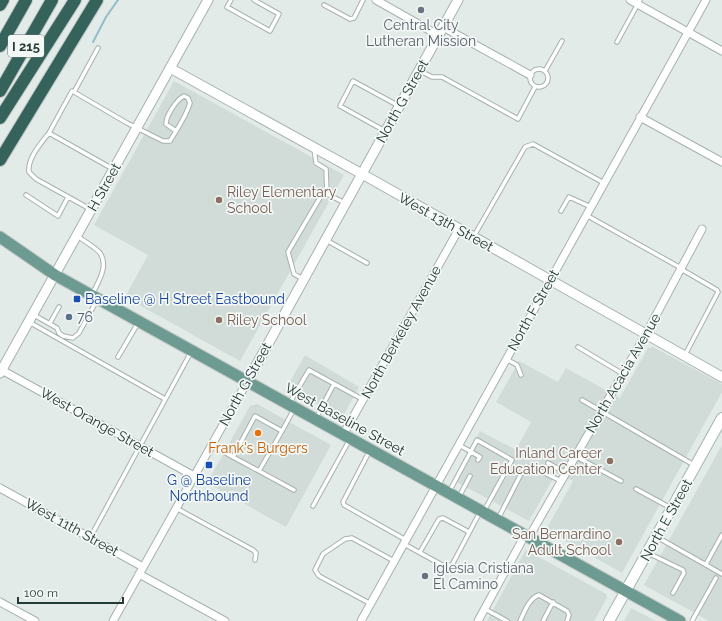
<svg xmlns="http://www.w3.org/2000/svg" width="722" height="621" font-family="Raleway,sans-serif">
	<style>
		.built { fill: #d1dbd7 }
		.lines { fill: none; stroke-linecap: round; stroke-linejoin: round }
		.stream { stroke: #92bdc9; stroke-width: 2 }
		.service-casing { stroke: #a6b2af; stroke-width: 5.5 }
		.minor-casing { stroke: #a6b2af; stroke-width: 9 }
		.tertiary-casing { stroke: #a6b2af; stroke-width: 11 }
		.secondary-casing { stroke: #a3b5b0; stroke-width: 12 }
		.primary-casing { stroke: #c2c8c7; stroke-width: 13 }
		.motorway-casing { stroke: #c2c8c7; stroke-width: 14 }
		.service { stroke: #fff; stroke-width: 3.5 }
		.minor { stroke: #fff; stroke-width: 7 }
		.tertiary { stroke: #fff; stroke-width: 9 }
		.secondary { stroke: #fff; stroke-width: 10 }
		.primary { stroke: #6d9b92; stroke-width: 11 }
		.motorway { stroke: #35635c; stroke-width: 12 }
		.worship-dot { fill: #6b7280; stroke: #f3f8f6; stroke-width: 1.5 }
		.education-dot { fill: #8d6e63; stroke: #f3f8f6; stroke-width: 1.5 }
		.transit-dot { fill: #1a4fb4; stroke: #f3f8f6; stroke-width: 1.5 }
		.service-dot { fill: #5c6f8a; stroke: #f3f8f6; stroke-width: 1.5 }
		.food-dot { fill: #e8710a; stroke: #f3f8f6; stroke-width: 1.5 }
		.labels { text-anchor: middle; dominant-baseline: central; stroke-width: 3.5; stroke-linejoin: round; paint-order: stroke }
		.shield { fill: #f3f8f6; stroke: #637370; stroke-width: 1 }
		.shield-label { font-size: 13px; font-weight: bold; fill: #253a36 }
		.worship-label { font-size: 14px; fill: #5b616d; stroke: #f3f8f6 }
		.street-label { font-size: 14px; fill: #253a36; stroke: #f3f8f6 }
		.education-label { font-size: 14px; fill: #785e54; stroke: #f3f8f6; text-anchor: start }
		.transit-label { font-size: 14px; fill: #164399; stroke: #f3f8f6; text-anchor: start }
		.service-label { font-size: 14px; fill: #4e5e75; stroke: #f3f8f6; text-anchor: start }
		.food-label { font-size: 14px; fill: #c56008; stroke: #f3f8f6 }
	</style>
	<rect width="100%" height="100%" fill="#e3ebe8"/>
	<path class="built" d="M174,81L344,175L240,361L125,297L148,255L94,225Z
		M653,347L722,384V392L622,573L546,530L573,481L556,473L529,521L453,480L480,431L516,450L531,422L496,402L519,361L558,382L566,368L620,398L648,348Z
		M305,355L359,387L342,418L287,387Z
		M257,404L331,445L286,527L207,483L250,406Z
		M722,445V621H709L644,585Z
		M526,550L606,594L607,598L594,621H487L525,551Z
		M631,608L656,621H624Z"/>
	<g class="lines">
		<path class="stream" d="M93,42L106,17L118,0"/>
		<defs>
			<path id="service" d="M231,0L227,7L270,31L279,14L254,0
				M324,5L350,19L354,18L363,0
				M617,42L640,0
				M98,48L74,92L72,91L49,133L113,169
				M530 78a9 9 0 1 1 18 0a9 9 0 1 1-18 0Z
				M420,71L432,77H442L518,119L535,87
				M545,71L562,41
				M74,92L127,123L163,141H170C177,129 186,117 190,103L188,98L184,96C176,100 166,116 166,124L176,131
				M385,131L340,106L353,81L399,106
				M49,133C41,143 27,159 29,172L36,179L90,209
				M314,148L316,163L326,169L327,194
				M26,195L58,216L68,197
				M561,211L569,197L591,207
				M586,215L681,268
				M77,236C83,240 96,248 100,253C109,266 98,282 92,295
				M474,236L525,147L533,144L604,183
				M326,240L367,263
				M681,269L717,290L718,292L685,355
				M303,279L294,274L288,252L321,196L327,194L345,203
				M34,315L57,328L59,333L63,336L73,338L79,333L97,300
				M29,322L165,399
				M50,323L59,307
				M578,347L623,374
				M118,357L138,323
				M506,359L517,365L521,375
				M582,400L694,465
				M289,404L309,370L362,399
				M316,418L334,384
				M212,445L233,457L255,416L282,431L294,409
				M459,445L480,457L478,460
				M369,452L343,502L344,505L406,540
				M575,456L621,481
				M233,457L294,490
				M548,463L566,473
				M259,471L282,431
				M636,489L671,508
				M449,492L477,440L512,460L484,511
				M459,497L470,476
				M313,506L350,439
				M176,508L253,550L256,553L255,560
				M498,519L524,468L532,467L561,481
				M657,537L722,574
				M90,538L191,352
				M404,544L444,566L452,565L480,512
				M420,552L439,519L443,518L469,532
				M648,553L683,570L684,573L673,593
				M706,564L722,535
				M371,604L319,576L315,570L323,554L345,539L352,538L394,561
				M485,609L507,621
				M520,621C524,613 529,598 539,595L567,611L569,615L567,621
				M543,621L553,602
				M692,621L716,578"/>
			<path id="minor" d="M376,0L438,35
				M630,0L722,51
				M443,27L530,75
				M640,117L722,162
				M0,369L194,476
				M343,435L459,229
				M0,488L143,567
				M529,537L646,334L702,229
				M139,574L225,621
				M0,602L35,621
				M113,621L247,382
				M361,621L706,0
				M478,621L525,535"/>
			<path id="tertiary" d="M170,68L371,179L722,377
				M0,373L208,0
				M247,382L458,0"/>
			<path id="secondary" d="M609,621L722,418"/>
			<path id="primary" d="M0,237L55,275L680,621"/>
			<path id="motorway" d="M0,5L3,0
				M0,46L26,0
				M0,91L52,0
				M0,118L75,0
				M0,160L97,0"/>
		</defs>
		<use href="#service" class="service-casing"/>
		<use href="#minor" class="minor-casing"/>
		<use href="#tertiary" class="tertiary-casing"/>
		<use href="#secondary" class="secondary-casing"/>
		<use href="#primary" class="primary-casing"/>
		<use href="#motorway" class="motorway-casing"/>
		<use href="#service" class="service"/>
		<use href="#minor" class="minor"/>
		<use href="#tertiary" class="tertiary"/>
		<use href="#secondary" class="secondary"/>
		<use href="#primary" class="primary"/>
		<use href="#motorway" class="motorway"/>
	</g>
	<g class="worship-dot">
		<circle cx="421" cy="10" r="4"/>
		<circle cx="425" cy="576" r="4"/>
	</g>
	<g class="education-dot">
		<circle cx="219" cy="200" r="4"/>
		<circle cx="219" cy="320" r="4"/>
		<circle cx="610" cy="461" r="4"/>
		<circle cx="619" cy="542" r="4"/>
	</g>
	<g class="transit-dot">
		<rect x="73" y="295" width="8" height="8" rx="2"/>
		<rect x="205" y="461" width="8" height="8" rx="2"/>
	</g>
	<circle class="service-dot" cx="69" cy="317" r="4"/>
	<circle class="food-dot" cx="258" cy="433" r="4"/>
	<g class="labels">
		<rect class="shield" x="8" y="35" width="36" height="22" rx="3"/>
		<g class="shield-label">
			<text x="26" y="46">I 215</text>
		</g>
		<g class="worship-label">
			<text x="421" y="25">Central City<tspan x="421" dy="16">Lutheran Mission</tspan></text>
			<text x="433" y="568" text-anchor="start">Iglesia Cristiana<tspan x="433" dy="16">El Camino</tspan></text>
		</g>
		<g class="street-label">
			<text transform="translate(402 101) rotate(-61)">North G Street</text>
			<text transform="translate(104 187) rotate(-61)">H Street</text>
			<text transform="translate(446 222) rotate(29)">West 13th Street</text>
			<text transform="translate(533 310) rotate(-61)">North F Street</text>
			<text transform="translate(401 332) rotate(-61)">North Berkeley Avenue</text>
			<text transform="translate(623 373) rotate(-60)">North Acacia Avenue</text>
			<text transform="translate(245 384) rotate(-61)">North G Street</text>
			<text transform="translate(345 419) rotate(29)">West Baseline Street</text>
			<text transform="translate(97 422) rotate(29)">West Orange Street</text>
			<text transform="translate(666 520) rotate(-61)">North E Street</text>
			<text transform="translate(72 527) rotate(29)">West 11th Street</text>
		</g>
		<g class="education-label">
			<text x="227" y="192">Riley Elementary<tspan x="227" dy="16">School</tspan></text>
			<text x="227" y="320">Riley School</text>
			<text x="602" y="453" text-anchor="end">Inland Career<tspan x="602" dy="16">Education Center</tspan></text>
			<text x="611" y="534" text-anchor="end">San Bernardino<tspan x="611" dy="16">Adult School</tspan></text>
		</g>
		<g class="transit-label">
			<text x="85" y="299">Baseline @ H Street Eastbound</text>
			<text x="209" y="480" text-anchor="middle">G @ Baseline<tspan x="209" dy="16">Northbound</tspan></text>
		</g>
		<g class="service-label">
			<text x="77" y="317">76</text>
		</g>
		<g class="food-label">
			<text x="258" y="448">Frank's Burgers</text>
		</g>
	</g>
	<path d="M18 597v6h105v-6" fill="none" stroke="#253a36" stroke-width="2"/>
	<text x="24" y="597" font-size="12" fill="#253a36" stroke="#f3f8f6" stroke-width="3" paint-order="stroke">100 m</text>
</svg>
